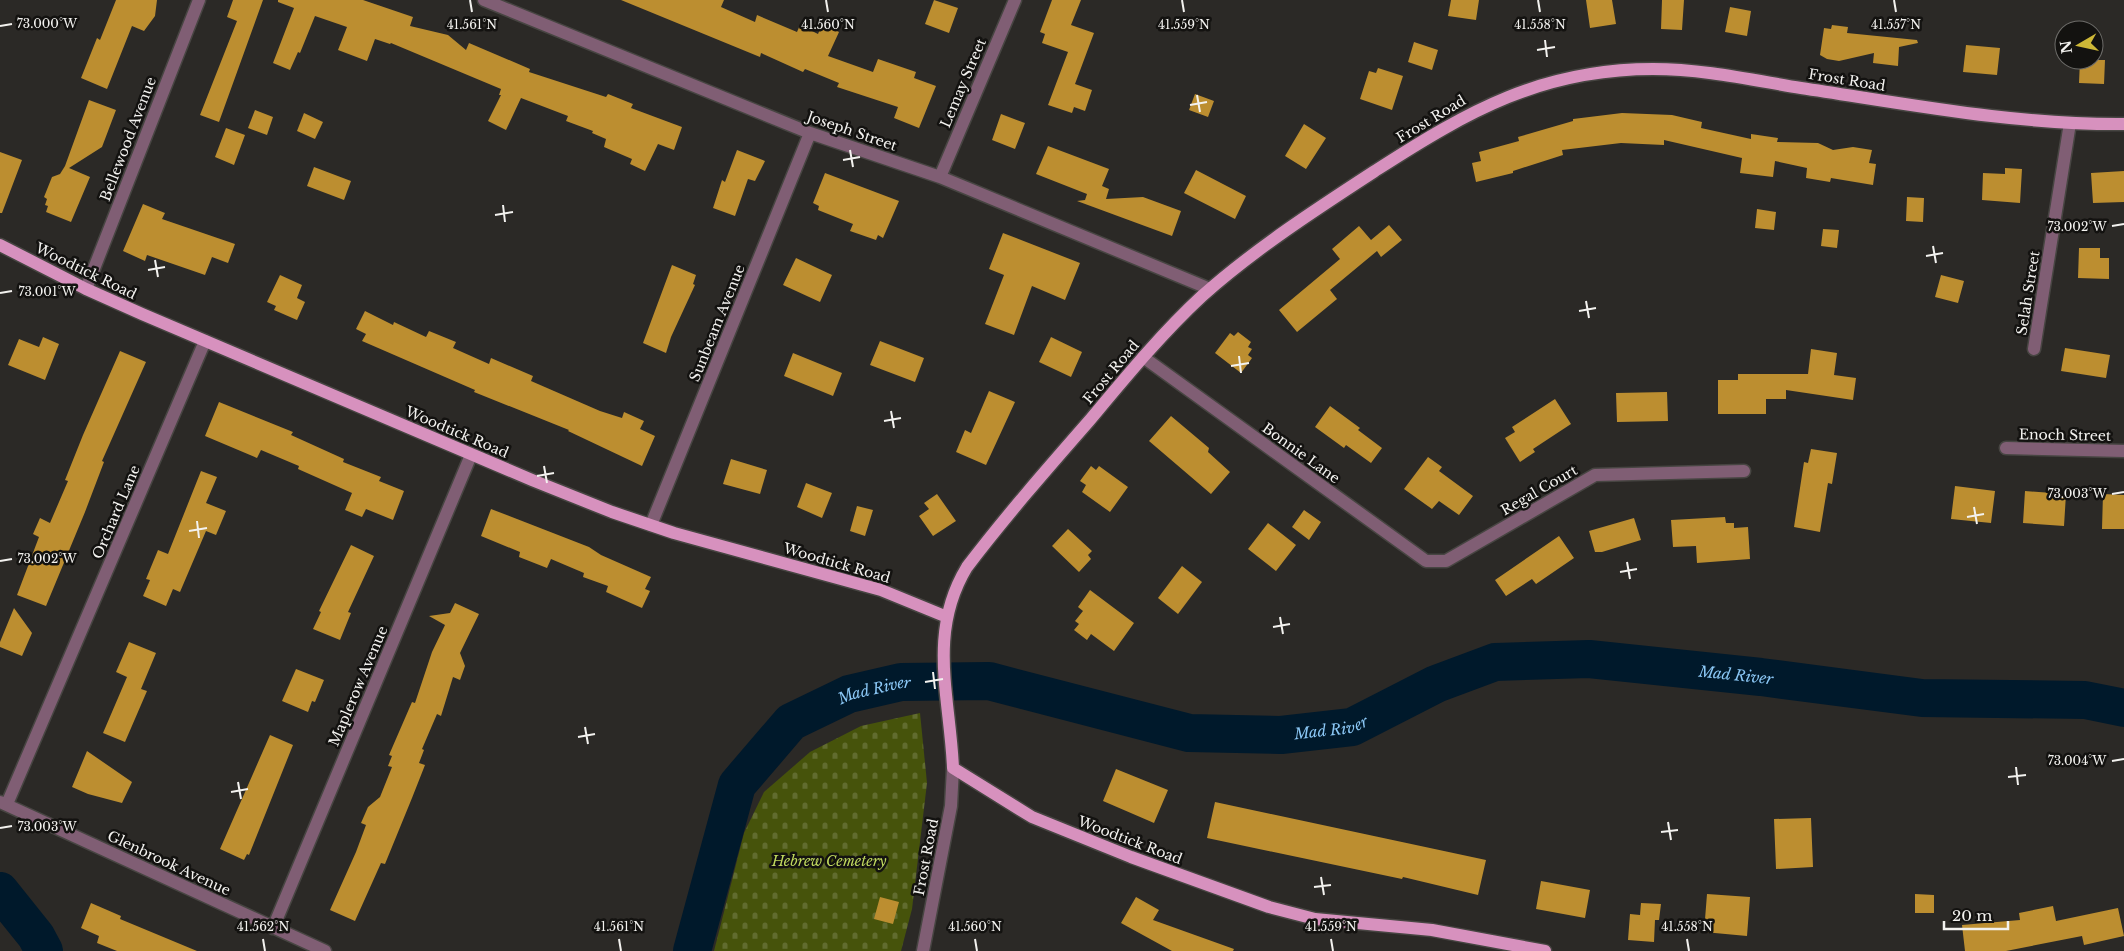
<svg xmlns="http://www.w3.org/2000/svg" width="2124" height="951" font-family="'Libre Baskerville',serif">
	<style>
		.cemetery { fill: url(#cemetery-stones) }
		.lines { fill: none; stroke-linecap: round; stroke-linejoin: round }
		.river { stroke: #00192b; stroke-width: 38 }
		.building { fill: #bc8e30 }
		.minor-casing { stroke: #474542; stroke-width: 15 }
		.major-casing { stroke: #474542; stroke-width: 15 }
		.minor { stroke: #805e74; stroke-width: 12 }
		.major { stroke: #d791be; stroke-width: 12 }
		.ticks { fill: none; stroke: #f3f2ef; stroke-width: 2 }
		.labels { text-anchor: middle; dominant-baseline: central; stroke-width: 5; stroke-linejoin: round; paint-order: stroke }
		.street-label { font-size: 14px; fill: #f3f2ef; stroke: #131210 }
		.park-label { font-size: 14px; font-style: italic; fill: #c0d95e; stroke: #131210 }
		.water-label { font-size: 15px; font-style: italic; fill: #8bc8f6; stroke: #131210 }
		.ticks-label { font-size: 12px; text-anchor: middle; fill: #f3f2ef; stroke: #131210; stroke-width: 5; stroke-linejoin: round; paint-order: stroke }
	</style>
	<defs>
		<pattern id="cemetery-stones" width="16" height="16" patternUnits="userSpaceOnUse" patternTransform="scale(1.25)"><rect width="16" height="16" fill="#46530b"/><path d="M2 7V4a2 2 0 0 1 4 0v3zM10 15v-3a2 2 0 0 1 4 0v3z" fill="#616c2f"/></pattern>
	</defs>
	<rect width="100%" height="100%" fill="#2b2926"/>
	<path class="cemetery" d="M920,713L927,783L912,909L901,951H714L744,833L764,792L810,752L861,726Z"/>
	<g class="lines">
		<g class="river">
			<path d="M0,891L36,936L44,951"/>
			<path id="s1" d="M692,951L737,785L791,722L849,694L901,682L989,681L1189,733L1281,735L1352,727L1436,684L1495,662L1589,659L1761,677L1922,698L2085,700L2124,708"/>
		</g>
	</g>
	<path class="building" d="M116,0H157L155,16L144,31L132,26L107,89L81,78L97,38L100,40Z
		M233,0H263L219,122L200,115L237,21L227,17Z
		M278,0H363L413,17L410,26L448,35L466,50L469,43L530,69L529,72L606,97L608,94L633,104L631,108L682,127L674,150L658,144L645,171L630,164L632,159L604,147L606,139L592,133L593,131L566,121L568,116L521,98L506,130L488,121L501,95H499L501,89L391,43L390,44L375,39L367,61L338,50L347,27L315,16L300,53L298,52L290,70L273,63L294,8L278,2Z
		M621,0H724L721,7L755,22L757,15L797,32L800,25L818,34L822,24L839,32L828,56L873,72L878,59L916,72L914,78L936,86L919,128L894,118L898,107L837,87L839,83L805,69L803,72L761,53L760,57Z
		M934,0L958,8L949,33L925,24Z
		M1052,0H1081L1071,25L1094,33L1075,84L1092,90L1085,111L1074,107L1072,113L1048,105L1068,52L1042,43L1045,34L1040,32Z
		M1451,0H1479L1476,20L1448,16Z
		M1586,0H1612L1616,24L1590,28Z
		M1662,0H1684L1682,30L1661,29Z
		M1730,7L1751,11L1747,36L1725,32Z
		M1832,25L1848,27L1847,33L1917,40L1918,43L1899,47L1898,66L1873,63L1874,53L1839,61L1827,59L1820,55L1824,28L1831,29Z
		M1414,42L1438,50L1432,70L1408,62Z
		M1966,45L2000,48L1997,75L1963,72Z
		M2080,60H2105L2104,84L2079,83Z
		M1378,68L1403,76L1392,110L1360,99L1369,71L1376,73Z
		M1195,94L1214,101L1208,117L1189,110Z
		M89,100L116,110L102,147L69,168L90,177L71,222L46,212L48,206L45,205L47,199L44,197L52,177L60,174L65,166Z
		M255,110L273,117L267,135L248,128Z
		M304,113L323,122L315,139L297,131Z
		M1622,113L1672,115L1702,122L1701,128L1751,139V134L1778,138L1777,142L1818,143L1833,150L1853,147L1872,150L1869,163L1876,164L1873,185L1831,178L1830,182L1806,178L1807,168L1775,161L1773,177L1740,173L1742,158L1664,140V145L1621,143L1562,150L1563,155L1513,171V173L1476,182L1472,163L1481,161L1479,152L1519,141L1518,137L1573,121V119Z
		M1001,114L1025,123L1015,149L992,140Z
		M1304,124L1326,138L1306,169L1285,156Z
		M226,128L245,135L234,165L215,157Z
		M1048,146L1109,169L1102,186L1109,189L1106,199L1143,197L1181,211L1172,236L1077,201L1085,200L1087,194L1036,174Z
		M737,150L765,161L755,181L748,179L735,216L713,208L722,180L725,182Z
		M0,152L22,160L2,213H0Z
		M314,167L351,181L344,200L307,186Z
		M2005,168L2022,169L2020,203L1982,200L1983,173L2005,174Z
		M1196,170L1246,196L1235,219L1184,193Z
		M2124,171V202L2093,203L2091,173Z
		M825,173L899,201L883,238L878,235L876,240L850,231L853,224L818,210L819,206L813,203Z
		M1907,197L1924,198L1923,222L1906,221Z
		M143,204L165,213L162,219L235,244L228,263L212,257L205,275L147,255L145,261L123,251Z
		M1757,209L1776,212L1774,230L1755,228Z
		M1389,225L1402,240L1381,257L1377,251L1330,290L1337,299L1297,332L1279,310L1340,259L1332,249L1359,226L1371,240Z
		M1823,229L1839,230L1837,248L1821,246Z
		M1003,233L1080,263L1065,300L1032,286L1014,335L985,324L1004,275L989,269Z
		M2079,248H2100V258H2109V279L2078,278Z
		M796,258L832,275L820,302L783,285Z
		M672,265L696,275L693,284L695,285L671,337L666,353L643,343Z
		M280,275L302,285L297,298L305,302L297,320L274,310L276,306L267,302Z
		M1941,275L1964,281L1958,303L1935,297Z
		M365,311L393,325L394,322L426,337L429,331L456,342L453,348L489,364L491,358L533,376L531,381L600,411L622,418L624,412L644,421L640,429L655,436L642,466L568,431L569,430L474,392L475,390L362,341L366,334L356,329Z
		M1238,332L1251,342L1248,347L1252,349L1248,355L1252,358L1241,373L1215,353L1230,333L1234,336Z
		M43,337L59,344L45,380L8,365L19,339L39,347Z
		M1051,337L1082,352L1071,377L1039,362Z
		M880,341L924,358L915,382L870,365Z
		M2065,348L2110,355L2106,378L2061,371Z
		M1811,349L1837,353L1834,375L1856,378L1853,400L1786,390V399H1766V414H1718V380H1738V374H1808Z
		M120,351L146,362L102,461L104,462L85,512L46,606L17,595L39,537L33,534L40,518L50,523L68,481L65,480L83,435Z
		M793,353L842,373L833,396L784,376Z
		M989,391L1015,402L986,465L956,452L965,430L971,433Z
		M1667,392L1668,421L1617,422L1616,393Z
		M1555,399L1571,424L1533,449L1535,452L1520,462L1505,438L1515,432L1512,427Z
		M219,402L293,432L291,435L344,459L343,462L381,477L379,481L404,491L393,520L366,509L362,517L345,510L352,493L298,469L299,466L261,450L257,458L205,436Z
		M1330,406L1360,428L1358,430L1382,448L1371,463L1346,445L1344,448L1315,427Z
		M1171,416L1209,448L1208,452L1230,472L1211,494L1149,441Z
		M1811,449L1837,453L1832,484L1828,483L1820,532L1794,527L1804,462L1808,463Z
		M1428,457L1442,467L1439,471L1473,496L1459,515L1439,501L1432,509L1404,489Z
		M731,459L767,470L760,494L723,484Z
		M1091,466L1096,470L1099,466L1128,487L1110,512L1082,492L1086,485L1080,481Z
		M201,471L217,477L206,503L226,511L216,535L206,531L180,592L173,589L166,606L143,596L150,580L146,579L158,550L168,554Z
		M806,483L832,493L822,518L797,507Z
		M1955,486L1995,491L1991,523L1951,519Z
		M2025,491L2066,494L2064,526L2023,523Z
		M937,494L956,521L933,536L919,516L929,509L924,503Z
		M2103,494L2124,495V529H2102Z
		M857,506L873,510L865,536L850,531Z
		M491,509L589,547L601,555L651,577L645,589L650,591L642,608L606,592L608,586L583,577L584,573L551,559L547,568L519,557L520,552L481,536Z
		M1304,510L1321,522L1309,540L1292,527Z
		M1725,517L1726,523H1734V528L1748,527L1750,559L1697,563L1696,546L1673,547L1671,520Z
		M1634,518L1641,540L1602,552H1595L1589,531Z
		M1268,523L1296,545L1276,571L1248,549Z
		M1068,529L1092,551L1088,555L1091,559L1079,572L1052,546Z
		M1559,536L1574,558L1536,584L1532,579L1506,596L1495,580Z
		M351,545L374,556L348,612L351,613L340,640L313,629L321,612L319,611Z
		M1182,566L1202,582L1178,614L1158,598Z
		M1090,590L1134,623L1114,651L1091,634L1087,640L1074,630L1079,624L1075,621L1083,611L1078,607Z
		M455,603L479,614L460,653L465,666L460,680L453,677L441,716L437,714L422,749L424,750L419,763L425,765L412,798L385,864L381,863L355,921L330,910L356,852L366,825L361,823L368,807L380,797L392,767L388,766L392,756L389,755L412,702L415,703L432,652L445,625L429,616L450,613Z
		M14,608L32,633L22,656L0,647V642Z
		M129,642L156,653L141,689L147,691L125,742L103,733L127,677L116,672Z
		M296,669L324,680L315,702L312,701L308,712L282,701Z
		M270,735L293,745L249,855L247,854L244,860L220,849Z
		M87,751L132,782L122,803L88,794L72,787Z
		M1116,769L1168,790L1154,823L1103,801Z
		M1215,802L1486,860L1478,895L1403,877L1402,879L1207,838Z
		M1811,818L1813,867L1776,869L1774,819Z
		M1541,881L1590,890L1585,918L1536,909Z
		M1707,894L1750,897L1747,936L1704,932Z
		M1915,894L1934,895V913H1915Z
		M880,897L899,902L893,924L874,919Z
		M1136,897L1159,910L1153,920L1234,949L1233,951H1172L1121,923Z
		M91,903L121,916L120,919L197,951H117L97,943L99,936L81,928Z
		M1641,903L1661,904L1659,920H1655L1654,942L1628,940L1630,914L1640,915Z
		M2053,906L2056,921L2118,908L2124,936L2084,945L2082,936L2006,951H1965L1962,925L2020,920L2019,913Z"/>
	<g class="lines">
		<defs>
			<path id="minor" d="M484,0L810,133L940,177L1210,289
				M940,177L1015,0
				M86,289L199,0
				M2034,349L2070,123
				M1143,357L1426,561H1446L1595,475L1744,471
				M2006,448L2124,451
				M651,525L810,133
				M0,802L325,951
				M7,804L205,341
				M273,928L471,455
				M923,951L951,806L953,768"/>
			<path id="major" d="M0,245L86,289L142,314L532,480L612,512L674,533L881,590L947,617
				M1545,951L1432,930L1315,919L1269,907L1131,857L1032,817L953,768C950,697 927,633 967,567C1005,517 1047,469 1089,421C1125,378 1161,334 1202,296C1256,248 1318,208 1378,169C1468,111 1542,69 1653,69C1703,69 1752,80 1801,88C1908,104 2016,125 2124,124"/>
		</defs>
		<use href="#minor" class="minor-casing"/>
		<use href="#major" class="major-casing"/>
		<use href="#minor" class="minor"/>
		<use href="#major" class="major"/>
	</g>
	<path class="ticks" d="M470,0L472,12M826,0L828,12M1182,0L1184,12M1538,0L1540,12M1894,0L1896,12M0,26L12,24M1545,40L1547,57M1537,50L1555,47M1197,95L1200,112M1190,105L1207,102M850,150L853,167M843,160L860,157M503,205L505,222M495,215L513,212M2112,226L2124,224M1933,246L1936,263M1926,256L1943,253M155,260L158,277M148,270L165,267M0,293L12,291M1586,301L1589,318M1579,311L1596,308M1239,356L1241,373M1231,366L1249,363M891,411L894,428M884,421L901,418M544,466L547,483M537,476L554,473M2112,494L2124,492M1974,507L1977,524M1967,517L1984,514M197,521L199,538M189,531L207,528M0,561L12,559M1627,562L1630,579M1620,572L1637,569M1280,617L1283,634M1273,627L1290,624M933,672L935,689M925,682L943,679M585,727L588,744M578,737L595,734M2112,761L2124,759M2016,767L2018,785M2008,777L2026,775M238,782L241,799M231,792L248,789M1668,822L1671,840M0,828L12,826M1661,832L1678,830M1321,877L1324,895M1314,887L1331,885M263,939L265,951M619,939L621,951M975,939L977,951M1331,939L1333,951M1687,939L1689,951"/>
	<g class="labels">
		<g class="street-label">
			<text transform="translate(1847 80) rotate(9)">Frost Road</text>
			<text transform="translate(963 83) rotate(-67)">Lemay Street</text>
			<text transform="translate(1431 119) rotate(-31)">Frost Road</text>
			<text transform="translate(852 131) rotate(19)">Joseph Street</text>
			<text transform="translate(128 139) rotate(-69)">Bellewood Avenue</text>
			<text transform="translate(86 271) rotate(26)">Woodtick Road</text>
			<text transform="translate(2028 293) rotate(-81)">Selah Street</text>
			<text transform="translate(717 323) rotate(-68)">Sunbeam Avenue</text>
			<text transform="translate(1111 372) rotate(-50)">Frost Road</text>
			<text transform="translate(457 432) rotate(23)">Woodtick Road</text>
			<text transform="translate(2065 435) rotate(1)">Enoch Street</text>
			<text transform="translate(1301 453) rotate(36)">Bonnie Lane</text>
			<text transform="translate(1539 490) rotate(-30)">Regal Court</text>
			<text transform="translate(116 512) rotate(-67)">Orchard Lane</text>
			<text transform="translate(837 563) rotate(16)">Woodtick Road</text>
			<text transform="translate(358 686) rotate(-67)">Maplerow Avenue</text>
			<text transform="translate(1130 840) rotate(21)">Woodtick Road</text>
			<text transform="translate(926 857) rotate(-79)">Frost Road</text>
			<text transform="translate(169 863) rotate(25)">Glenbrook Avenue</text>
		</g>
		<g class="park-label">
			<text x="829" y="861">Hebrew Cemetery</text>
		</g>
		<g class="water-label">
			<text stroke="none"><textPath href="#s1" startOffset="1230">Mad River</textPath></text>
			<text stroke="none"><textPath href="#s1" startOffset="345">Mad River</textPath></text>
			<text stroke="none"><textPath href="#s1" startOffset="810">Mad River</textPath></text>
		</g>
	</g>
	<g class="ticks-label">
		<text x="47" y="28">73.000°W</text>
		<text x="1540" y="29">41.558°N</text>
		<text x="472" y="29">41.561°N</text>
		<text x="828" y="29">41.560°N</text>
		<text x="1184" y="29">41.559°N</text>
		<text x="1896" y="29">41.557°N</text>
		<text x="2077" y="231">73.002°W</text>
		<text x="47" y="296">73.001°W</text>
		<text x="2077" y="498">73.003°W</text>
		<text x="47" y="563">73.002°W</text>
		<text x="2077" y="765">73.004°W</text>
		<text x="47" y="831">73.003°W</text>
		<text x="263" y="931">41.562°N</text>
		<text x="619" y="931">41.561°N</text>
		<text x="975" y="931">41.560°N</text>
		<text x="1331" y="931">41.559°N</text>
		<text x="1687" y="931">41.558°N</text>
	</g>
	<g transform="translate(2079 45) rotate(261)"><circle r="24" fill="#131210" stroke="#6d6c69"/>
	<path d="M0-4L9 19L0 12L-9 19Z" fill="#ceb837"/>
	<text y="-8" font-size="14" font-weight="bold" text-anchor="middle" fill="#f3f2ef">N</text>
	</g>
	<path d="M1944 921v8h64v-8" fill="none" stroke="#f3f2ef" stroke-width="2.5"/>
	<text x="1952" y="921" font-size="15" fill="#f3f2ef" stroke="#131210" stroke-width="4" paint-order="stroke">20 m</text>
</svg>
